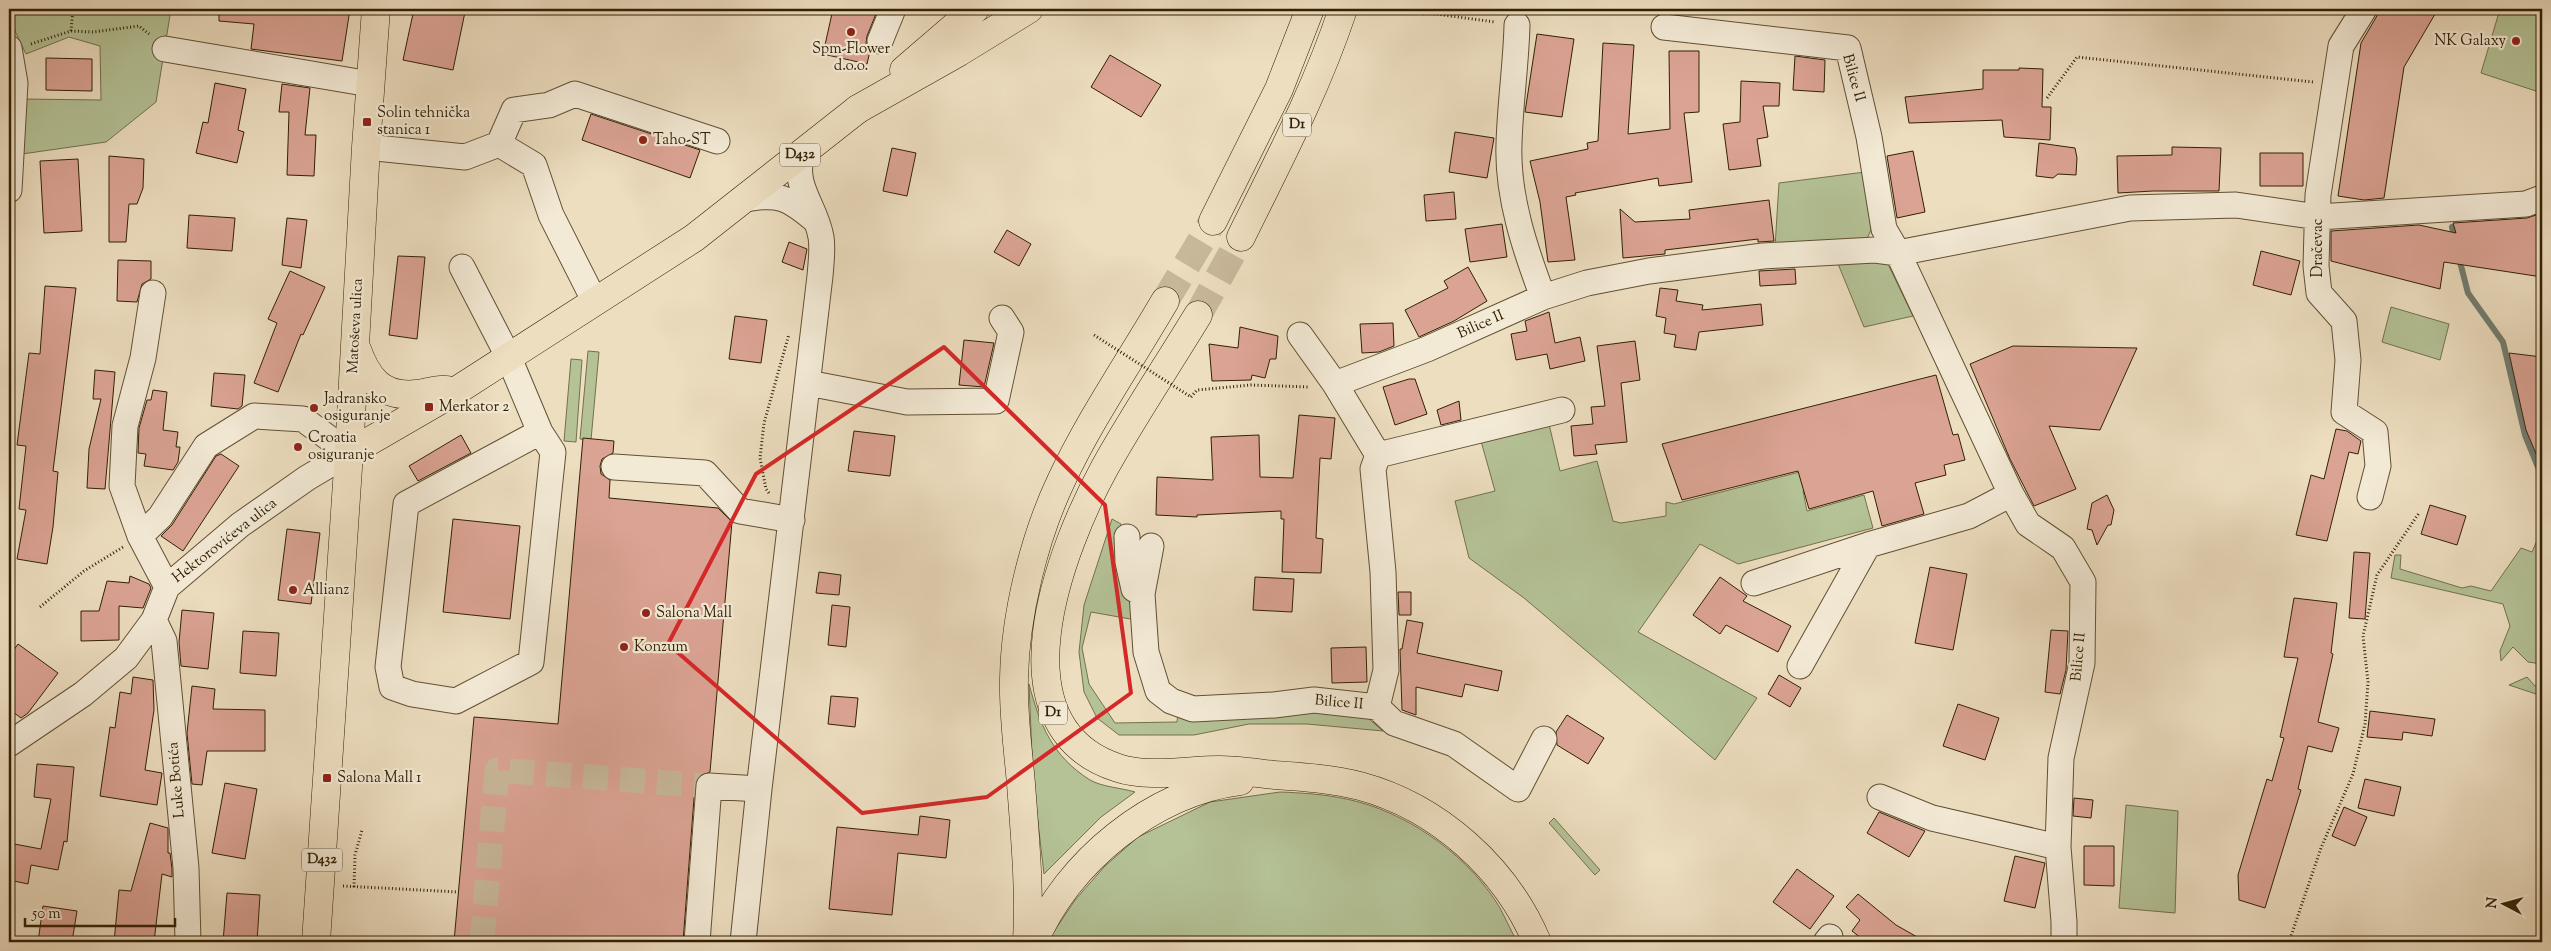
<svg xmlns="http://www.w3.org/2000/svg" width="2551" height="951" font-family="'Sorts Mill Goudy',serif">
	<style>
		.green { fill: #b4c296; stroke: #73714d }
		.lines { fill: none; stroke-linecap: round; stroke-linejoin: round }
		.stream { stroke: #707d71; stroke-width: 6 }
		.building { fill: #dba394; stroke: #322004 }
		.minor-tunnel { stroke: #c8b89a; stroke-width: 25; stroke-dasharray: 25 12; stroke-linecap: butt }
		.highway-tunnel { stroke: #c8b89a; stroke-width: 28; stroke-dasharray: 28 14; stroke-linecap: butt }
		.minor-casing { stroke: #615033; stroke-width: 27 }
		.major-casing { stroke: #322004; stroke-width: 29 }
		.highway-casing { stroke: #322004; stroke-width: 29 }
		.path { stroke: #322004; stroke-width: 3; stroke-dasharray: 1 2.5; stroke-linecap: butt }
		.minor { stroke: #f3ead6; stroke-width: 25 }
		.major { stroke: #eddec0; stroke-width: 28 }
		.highway { stroke: #eddec0; stroke-width: 28 }
		.path-bridge { stroke: #322004; stroke-width: 3; stroke-dasharray: 1 2.5; stroke-linecap: butt }
		.marked { fill: none; stroke: #d62828; stroke-width: 4; stroke-linejoin: round }
		.poi-dot { fill: #8f2418; stroke: #f3ead6; stroke-width: 2 }
		.labels { text-anchor: middle; dominant-baseline: central; stroke-width: 4.5; stroke-linejoin: round; paint-order: stroke }
		.shield { fill: #f3ead6; stroke: #6c5d43; stroke-width: 1 }
		.shield-label { font-size: 14px; font-weight: bold; fill: #322004 }
		.poi-label { font-size: 15px; fill: #322004; stroke: #f3ead6; text-anchor: start }
		.street-label { font-size: 15px; fill: #322004; stroke: #f3ead6 }
	</style>
	<rect width="100%" height="100%" fill="#eddec0"/>
	<filter id="stains"><feTurbulence type="fractalNoise" baseFrequency=".004" numOctaves="4"/><feColorMatrix values="0 0 0 0 .2 0 0 0 0 .09 0 0 0 0 .02 0 0 0 .5 -.17"/></filter>
	<radialGradient id="worn" r=".72"><stop offset=".6" stop-color="#630" stop-opacity="0"/><stop offset="1" stop-color="#630" stop-opacity=".3"/></radialGradient>
	<path class="green" d="M12,9H171L156,102L106,142L22,154L23,99L101,100L100,46L69,37L26,54L15,31Z
		M2500,9H2542V93L2481,73Z
		M1865,172L1875,221L1866,241L1775,247L1779,183Z
		M1885,258L1913,316L1864,327L1836,259Z
		M2391,307L2449,324L2440,360L2382,342Z
		M588,351L599,352L591,440L580,439Z
		M571,359L582,360L576,442L564,441Z
		M1549,424L1560,471L1597,461L1613,521L1621,523L1666,516V502L1674,504L1843,461L1848,478L1803,491L1807,511L1864,495L1873,528L1738,564L1700,544L1638,632L1757,698L1715,760L1524,598L1469,558L1455,501L1495,491L1481,441Z
		M1112,519L1121,524L1120,557L1136,620L1091,612L1082,648L1089,684L1115,723L1177,722L1178,713L1302,708L1362,713L1383,731L1307,724H1249L1194,735H1119L1097,718L1084,692L1079,652L1084,605Z
		M2539,536H2542V664L2528,662L2513,647L2501,661L2500,651L2510,626L2503,604L2391,578L2395,555H2401L2400,569L2462,588L2471,586L2491,591L2521,548L2532,552Z
		M2527,677L2535,686H2542V696L2509,685Z
		M1029,684C1040,725 1052,756 1090,780C1102,787 1122,788 1135,792L1101,817L1044,874L1033,779Z
		M1280,792C1307,793 1333,795 1359,802C1414,817 1471,859 1500,908C1506,919 1511,931 1517,942H1047L1075,900L1105,866L1138,837L1210,802Z
		M2126,805L2178,811L2175,913L2119,908Z
		M1554,818L1600,870L1595,875L1549,823Z"/>
	<g class="lines">
		<path class="stream" d="M2452,227L2455,241
			M2459,258L2468,293L2503,342L2525,435L2542,477"/>
	</g>
	<path class="building" d="M219,9H350L342,61L251,49L254,24L219,21Z
		M414,9H446L465,12L453,70L403,60Z
		M833,9H878L867,36L866,43L870,51L867,64L823,54Z
		M2381,9H2438L2404,67L2384,198L2364,200L2338,196L2361,43Z
		M1537,34L1574,39L1562,117L1525,112Z
		M1603,43L1634,45L1628,134L1670,129L1669,51H1699V112L1684,113L1692,182L1659,186L1658,178L1575,193L1576,195L1566,197L1575,260L1548,262L1540,202L1530,161L1588,149L1587,143L1598,141Z
		M1110,55L1161,85L1141,117L1091,87Z
		M1795,56L1825,60L1824,92L1793,90Z
		M46,58L92,59V91L46,90Z
		M2019,68L2043,69L2042,107H2051L2050,140L2004,137L2002,120L1909,123L1905,97L1983,89V70H2019Z
		M1741,81L1780,83L1779,106H1763L1768,137L1757,139L1761,166L1729,170L1723,124L1740,122Z
		M215,83L246,89L238,130L244,132L237,163L196,153L203,122L208,123Z
		M282,84L310,88L305,135H316L314,176L287,175L289,112H279Z
		M591,114L700,150L690,178L582,140Z
		M1455,132L1494,138L1487,178L1449,172Z
		M2039,143L2075,148L2077,158L2076,175L2058,174L2053,178L2036,176Z
		M2172,147L2221,148L2219,191H2153L2118,193L2117,156L2172,155Z
		M892,148L916,153L907,196L883,191Z
		M1913,151L1925,212L1897,218L1887,156Z
		M2260,153H2303V186H2260Z
		M109,156L144,159L143,188L137,204H129L126,242H109Z
		M78,159L82,231L44,233L40,161Z
		M1454,192L1456,219L1426,221L1424,195Z
		M1769,200L1774,241L1758,242V239L1665,250V254L1623,258L1620,209L1635,222L1690,219L1689,210Z
		M2542,213V277L2444,262L2440,289L2331,261V231L2419,225L2456,233L2453,223L2527,218Z
		M189,215L235,218L232,251L187,248Z
		M287,218L307,220L301,268L282,265Z
		M1502,224L1507,257L1470,262L1465,229Z
		M1007,230L1031,244L1019,266L994,252Z
		M789,242L807,249L803,270L782,262Z
		M2261,251L2300,261L2291,295L2253,285Z
		M398,256L425,257L417,339L389,335Z
		M118,260L151,261V279L142,284L137,302L117,301Z
		M1468,267L1487,301L1454,321L1419,337L1405,310L1448,288L1444,281Z
		M1795,269L1796,284L1760,286L1759,271Z
		M290,271L325,287L303,335L301,334L278,392L254,383L277,323L268,319Z
		M45,286L76,288L53,471L58,472L53,527L47,564L17,559L26,510L19,509L26,446L17,445L29,353L40,354Z
		M1660,288L1678,290L1676,301L1703,305L1702,310L1761,304L1763,325L1699,332L1696,350L1674,347L1676,335L1664,333L1666,318L1656,316Z
		M1549,312L1555,343L1580,337L1585,361L1550,369L1547,354L1516,360L1511,334L1527,331L1525,321Z
		M735,316L767,320L761,363L729,359Z
		M1393,323L1394,346L1379,352L1362,353L1360,324Z
		M1240,327L1278,336L1276,359H1270L1265,378L1252,375L1251,380L1212,381L1209,344L1238,348Z
		M964,340L994,343L984,387L959,385Z
		M1635,341L1640,380L1621,383L1627,442L1595,445L1597,454L1574,456L1571,426L1593,424L1591,407L1605,406L1597,346Z
		M2013,346L2137,348L2100,430L2049,426L2076,489L2034,506L2010,459L1970,364Z
		M2509,353L2542,357V468L2526,430Z
		M95,370L115,372L105,489L87,488L89,449L101,399H93Z
		M214,373L245,375L242,406L238,409L211,406Z
		M1936,375L1953,435L1958,434L1965,460L1944,465L1946,475L1915,483L1924,514L1882,526L1873,491L1809,509L1798,471L1682,500L1662,444Z
		M1409,379H1415L1427,414L1395,425L1383,387Z
		M153,390L167,392L163,430L178,432L176,447H180L178,462L173,470L144,466L146,454L138,453L139,428L147,400H151Z
		M1459,401L1461,420L1441,425L1437,410Z
		M1299,415L1335,418L1331,459L1320,458L1316,538L1323,539L1321,573L1282,572L1284,519H1281V511L1197,515V517L1156,515L1157,477L1213,480L1211,437L1259,435L1260,477L1293,478Z
		M2336,429L2347,431L2361,441L2358,454L2349,452L2327,541L2296,535L2311,475L2324,479Z
		M854,431L895,436L890,476L848,471Z
		M461,435L471,453L418,481L409,466Z
		M583,438L614,441L613,453L602,459L600,466L601,474L610,480L609,498L718,508L732,522L710,772L697,778L695,785L683,942H454L474,717L558,724Z
		M221,454L239,466L183,551L161,536L172,525L216,456Z
		M2107,495L2114,510L2111,525H2108L2097,545L2092,530L2087,529L2092,503Z
		M2430,505L2466,516L2457,545L2421,534Z
		M453,519L520,526L510,619L443,612Z
		M287,529L320,533L311,604L278,600Z
		M2354,552L2370,553L2365,619L2349,618Z
		M1930,567L1967,574L1953,650L1915,643Z
		M819,572L841,575L839,595L816,593Z
		M130,576L149,584L151,588L143,608L119,606V640L81,641V611H99L107,581L129,583Z
		M1255,577L1294,579L1292,612L1253,610Z
		M1720,577L1747,596L1743,601L1791,626L1778,652L1726,625L1720,634L1693,615Z
		M1398,592H1411V615H1399Z
		M2294,598L2337,603L2331,653L2333,654L2318,722L2339,728L2332,752L2308,746L2298,789L2301,790L2265,908L2239,900L2238,875L2267,779L2272,781L2284,738L2280,737L2298,658L2284,657Z
		M832,605L850,607L846,647L828,645Z
		M182,610L214,613L208,669L181,666L179,642Z
		M1407,620L1423,623L1417,653L1502,671L1498,691L1465,684L1462,697L1416,687V715L1402,710L1400,649H1402Z
		M2051,630L2068,631L2066,670L2060,694L2045,692Z
		M243,631L279,633L276,676L240,673Z
		M18,644L58,673L28,713L21,718L9,709V657Z
		M1366,647L1367,682L1332,683L1331,648Z
		M1779,675L1801,688L1790,707L1768,694Z
		M133,677L153,680L154,710L145,770L162,773L157,805L100,796L110,727L115,728L120,692L131,694Z
		M192,686L215,689L213,709L265,710V751H207L202,785L192,784L187,733Z
		M831,696L858,698L855,727L828,724Z
		M1958,704L1999,718L1985,760L1943,746Z
		M2370,711L2435,719L2432,736L2403,732L2402,740L2367,737Z
		M1567,715L1604,738L1588,764L1557,745L1556,732Z
		M37,764L74,767L67,842L64,841L58,870L31,865L28,884L9,880V843L41,849L51,799L34,797Z
		M2365,779L2401,787L2394,816L2358,808Z
		M225,783L257,789L245,859L212,853Z
		M2074,798L2093,800L2091,818L2073,816Z
		M2344,807L2367,817L2355,846L2332,836Z
		M1879,812L1925,831L1909,857L1867,833Z
		M920,816L950,820L946,858L898,853L892,915L829,909L837,827L918,835Z
		M150,823L168,828V853H170L172,869V877L162,874L154,942H114L119,890L131,891Z
		M2084,846H2114V886L2084,885Z
		M2015,856L2045,863L2035,908L2004,901Z
		M1797,869L1834,896L1810,929L1773,902Z
		M227,893L260,895L257,942H223Z
		M1858,894L1896,925L1926,942H1866L1852,931L1860,920L1846,907Z
		M43,906L77,911L72,942H38Z"/>
	<g class="lines">
		<path class="minor-tunnel" d="M482,942L497,770L709,786"/>
		<path class="highway-tunnel" d="M1165,301L1213,221
			M1198,315L1241,237"/>
		<defs>
			<path id="minor" d="M2364,9L2341,46L2318,195L2316,266L2319,293L2344,321L2348,360L2344,412L2375,432L2378,466L2370,497
				M1517,25C1516,65 1510,104 1509,144C1507,196 1525,249 1543,297
				M1664,27L1848,48L1869,137L1884,229L1898,253L2011,494L2028,524L2063,548L2083,582L2082,663L2061,758L2058,847L2064,922V942
				M880,41L893,9
				M9,48L15,83L9,190
				M165,49L370,84
				M366,147L465,157L499,144
				M741,200C778,192 788,197 816,221
				M462,267L509,358L540,432L553,452L531,662L456,701L412,694L392,687L388,667L406,504L540,432
				M153,293L143,358L125,426L122,486L140,536L167,587
				M595,302L551,215L534,165L499,144L514,110L549,105L575,94L717,141
				M808,383L907,402L996,401L1011,332L1002,318
				M1335,384L1427,349L1543,297L1587,283L1649,271L1763,256L1875,250L1898,253L2130,208L2236,205L2318,217L2526,204L2542,198
				M1378,455L1562,410
				M614,467L705,473L740,511L792,520
				M1127,537L1128,562L1134,589L1142,594
				M1151,546L1142,594L1146,652L1158,691L1171,701L1193,709L1274,705L1314,700L1377,707L1386,670L1383,572L1373,469L1378,455L1335,384L1300,335
				M1754,583L1868,545L1969,516L2011,494
				M154,620L164,641L186,868L188,942
				M1800,666L1868,545
				M1377,707L1394,723L1454,744L1518,789L1544,739
				M9,744L83,694L126,658L154,620L167,587L240,525L307,478L349,453L303,419L254,416L206,446L160,517L140,536
				M1880,797L1932,818L2058,847
				M697,942L709,786L759,789
				M743,942L759,789L820,276C821,263 823,249 821,237C815,204 792,187 802,153
				M1826,942L1830,937"/>
			<path id="major" d="M356,347C367,378 381,398 417,394C428,393 436,388 447,390
				M349,453L456,391L694,238L858,109
				M316,942L349,453L366,147L376,9"/>
			<path id="highway" d="M904,70L975,9
				M858,109L959,52L1029,9
				M1213,221L1279,89L1310,9
				M1241,237C1278,162 1317,88 1343,9
				M1198,315C1167,366 1134,415 1105,467C1061,547 990,727 1118,768C1147,778 1188,770 1219,770C1237,770 1256,773 1275,775C1304,777 1332,779 1360,786C1438,807 1506,868 1537,942
				M1027,942C1030,889 1025,837 1021,784C1018,749 1013,714 1014,679C1015,615 1034,538 1061,481C1090,419 1130,361 1165,301
				M1034,942C1066,863 1154,791 1240,781"/>
		</defs>
		<use href="#minor" class="minor-casing"/>
		<use href="#major" class="major-casing"/>
		<use href="#highway" class="highway-casing"/>
		<path class="path" d="M1394,9L1396,13L1436,14L1495,22
			M71,31L73,9
			M31,44L71,31L93,32L139,26L149,34
			M2047,98L2077,57L2313,82
			M1191,397L1197,390L1251,385L1309,387
			M769,493L766,489L760,458L764,423L789,334
			M40,607L84,571L123,547
			M343,886L458,892
			M354,887L355,855L362,830
			M2289,942L2321,848L2353,774L2365,724L2368,682L2363,636L2377,575L2419,513"/>
		<use href="#minor" class="minor"/>
		<use href="#major" class="major"/>
		<use href="#highway" class="highway"/>
		<path class="path-bridge" d="M1094,335L1191,397"/>
	</g>
	<path class="marked" d="M944,347L1105,505L1131,693L987,797L862,813L668,644L756,474Z"/>
	<g class="poi-dot">
		<circle cx="851" cy="32" r="5"/>
		<circle cx="2516" cy="41" r="5"/>
		<rect x="362" y="117" width="10" height="10" rx="2.5"/>
		<circle cx="643" cy="140" r="5"/>
		<rect x="424" y="402" width="10" height="10" rx="2.5"/>
		<circle cx="314" cy="408" r="5"/>
		<circle cx="298" cy="447" r="5"/>
		<circle cx="293" cy="590" r="5"/>
		<circle cx="646" cy="613" r="5"/>
		<circle cx="624" cy="647" r="5"/>
		<rect x="322" y="773" width="10" height="10" rx="2.5"/>
	</g>
	<g class="labels">
		<g class="shield">
			<rect x="1283" y="113.5" width="28" height="23" rx="4"/>
			<rect x="780" y="143.5" width="40" height="23" rx="4"/>
			<rect x="1039" y="701.5" width="28" height="23" rx="4"/>
			<rect x="302" y="848.5" width="40" height="23" rx="4"/>
		</g>
		<g class="shield-label">
			<text x="1297" y="125">D1</text>
			<text x="800" y="155">D432</text>
			<text x="1053" y="713">D1</text>
			<text x="322" y="860">D432</text>
		</g>
		<g class="poi-label">
			<text x="2506" y="41" text-anchor="end">NK Galaxy</text>
			<text x="851" y="49" text-anchor="middle">Spm-Flower<tspan x="851" dy="17">d.o.o.</tspan></text>
			<text x="377" y="113">Solin tehnička<tspan x="377" dy="17">stanica 1</tspan></text>
			<text x="653" y="140">Taho-ST</text>
			<text x="324" y="399">Jadransko<tspan x="324" dy="17">osiguranje</tspan></text>
			<text x="439" y="407">Merkator 2</text>
			<text x="308" y="438">Croatia<tspan x="308" dy="17">osiguranje</tspan></text>
			<text x="303" y="590">Allianz</text>
			<text x="656" y="613">Salona Mall</text>
			<text x="634" y="647">Konzum</text>
			<text x="337" y="778">Salona Mall 1</text>
		</g>
		<g class="street-label">
			<text transform="translate(1853 78) rotate(74)">Bilice II</text>
			<text transform="translate(2318 248) rotate(-90)">Dračevac</text>
			<text transform="translate(1481 325) rotate(-24)">Bilice II</text>
			<text transform="translate(356 326) rotate(-87)">Matoševa ulica</text>
			<text transform="translate(225 541) rotate(-38)">Hektorovićeva ulica</text>
			<text transform="translate(2079 657) rotate(-85)">Bilice II</text>
			<text transform="translate(1339 703) rotate(5)">Bilice II</text>
			<text transform="translate(177 780) rotate(-95)">Luke Botića</text>
		</g>
	</g>
	<rect width="2551" height="951" fill="none" stroke="#eddec0" stroke-width="30"/>
	<rect x="10" y="10" width="2531" height="931" fill="none" stroke="#322004" stroke-width="2.5"/>
	<rect x="15" y="15" width="2521" height="921" fill="none" stroke="#322004"/>
	<g transform="translate(2504 904) rotate(276)" stroke="#f3ead6" stroke-width="4" paint-order="stroke">
	<path d="M0-4L9 19L0 12L-9 19Z" fill="#322004"/>
	<text y="-8" font-size="14" font-weight="bold" text-anchor="middle" fill="#322004">N</text>
	</g>
	<path d="M25 918v8h150v-8" fill="none" stroke="#322004" stroke-width="2.5"/>
	<text x="32" y="918" font-size="15" fill="#322004" stroke="#f3ead6" stroke-width="4" paint-order="stroke">50 m</text>
	<rect width="100%" height="100%" filter="url(#stains)"/>
	<rect width="100%" height="100%" fill="url(#worn)"/>
</svg>
